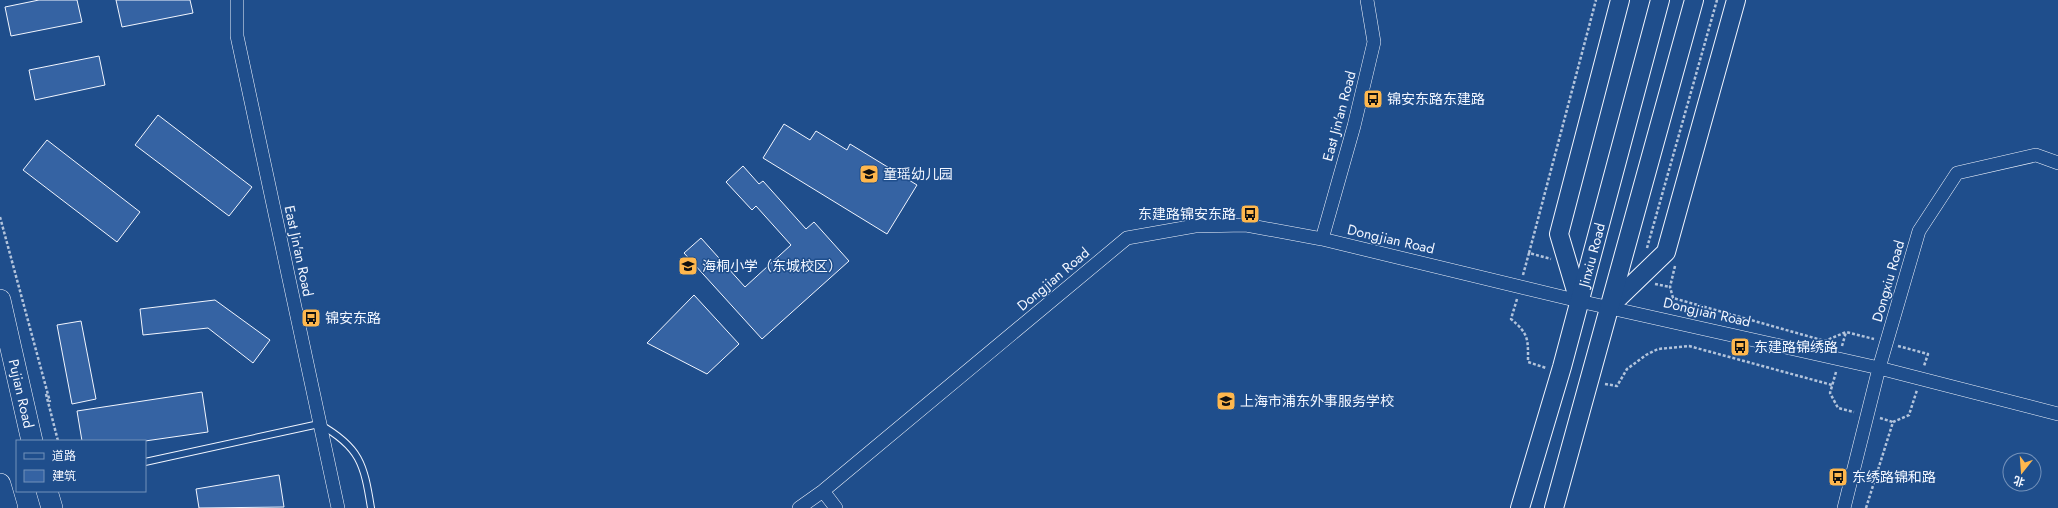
<svg xmlns="http://www.w3.org/2000/svg" width="2058" height="508" font-family="Jost,'Noto Sans SC',sans-serif">
	<style>
		.building { fill: #3563a3; stroke: #f2f6ff }
		.lines { fill: none; stroke-linecap: round; stroke-linejoin: round }
		.service-casing { stroke: #f2f6ff; stroke-width: 8 }
		.minor-casing { stroke: #f2f6ff; stroke-width: 14 }
		.secondary-casing { stroke: #f2f6ff; stroke-width: 20 }
		.primary-casing { stroke: #f2f6ff; stroke-width: 22 }
		.path { stroke: #b3c4dc; stroke-width: 2.5; stroke-dasharray: 3 2; stroke-linecap: butt }
		.service { stroke: #1f4e8c; stroke-width: 6 }
		.minor { stroke: #1f4e8c; stroke-width: 13 }
		.secondary { stroke: #1f4e8c; stroke-width: 18 }
		.primary { stroke: #1f4e8c; stroke-width: 21 }
		.labels { text-anchor: middle; dominant-baseline: central; stroke-width: 3; stroke-linejoin: round; paint-order: stroke }
		.poi-label { font-size: 14px; fill: #f2f6ff; stroke: #1f4e8c; text-anchor: start }
		.street-label { font-size: 14px; fill: #f2f6ff; stroke: #1f4e8c }
	</style>
	<rect width="100%" height="100%" fill="#1f4e8c"/>
	<path class="building" d="M39,0H77L82,22L11,36L5,7Z
		M116,0H190L193,13L122,27Z
		M99,56L105,85L35,100L29,70Z
		M158,115L252,187L229,216L135,145Z
		M784,124L810,140L816,131L847,150L850,144L917,185L887,234L763,158Z
		M47,140L140,212L117,242L23,170Z
		M743,166L759,184L763,181L806,229L814,222L849,261L762,339L684,253L701,238L745,287L791,245L756,206L752,210L726,182Z
		M694,295L739,344L707,374L647,343Z
		M215,300L270,340L253,363L208,328L143,335L140,309Z
		M81,321L96,399L72,404L57,325Z
		M202,392L208,432L145,441H82L77,411Z
		M279,475L284,507L199,508L196,489Z"/>
	<g class="lines">
		<defs>
			<path id="service" d="M145,462L319,424C360,447 364,464 371,508"/>
			<path id="minor" d="M237,0V36L338,508
				M1322,239L1354,126L1374,42L1367,0
				M823,491L836,508
				M799,508L823,491L1127,238L1195,226L1246,225L1322,239L1579,301L1879,368L2058,414
				M1844,508L1879,368L1919,231L1957,173L2036,155L2058,163"/>
			<g id="secondary">
				<path d="M1579,301L1559,234L1620,0"/>
				<path d="M1610,306L1666,252L1736,0"/>
				<path id="s1" d="M1520,508L1562,367L1660,0"/>
				<path d="M1554,508L1694,0"/>
			</g>
			<g id="primary">
				<path id="s2" d="M0,300L32,441"/>
				<path d="M0,484L7,508"/>
				<path d="M47,491L52,508"/>
			</g>
		</defs>
		<use href="#service" class="service-casing"/>
		<use href="#minor" class="minor-casing"/>
		<use href="#secondary" class="secondary-casing"/>
		<use href="#primary" class="primary-casing"/>
		<path class="path" d="M0,217L50,402
			M1647,248L1717,0
			M1529,253L1596,0
			M1675,266L1670,287L1673,298L1825,341L1846,332L1874,339
			M1523,275L1529,253L1551,259
			M1655,284L1670,287
			M1517,299L1511,319C1529,334 1528,339 1528,362L1546,368
			M1842,346L1846,332
			M1898,346L1928,354L1924,366
			M1836,372L1830,393L1838,408L1854,412
			M1605,384L1617,386L1627,369L1646,355L1658,349L1689,346L1832,385
			M46,394L58,441
			M1880,418L1893,422
			M1866,508L1893,422L1909,415L1917,390"/>
		<use href="#service" class="service"/>
		<use href="#minor" class="minor"/>
		<use href="#secondary" class="secondary"/>
		<use href="#primary" class="primary"/>
	</g>
	<defs>
		<symbol id="bus-square" viewBox="-11 -11 22 22"><rect x="-9" y="-9" width="18" height="18" rx="4" fill="#ffb74d" stroke="#1f4e8c"/><path d="M-5-6H5V4H4V6H2V4H-2V6H-4V4H-5ZM-3.5-4V0h7V-4ZM-3.5 1.2v1.5H-2V1.2ZM2 1.2v1.5H3.5V1.2Z" fill="#111"/></symbol>
		<symbol id="school-square" viewBox="-11 -11 22 22"><rect x="-9" y="-9" width="18" height="18" rx="4" fill="#ffb74d" stroke="#1f4e8c"/><path d="M0-5L7-2L0 1L-7-2ZM-4 1L0 2.5L4 1V4Q0 6-4 4Z" fill="#111"/></symbol>
	</defs>
	<g fill-rule="evenodd">
		<use href="#bus-square" x="1362" y="88" width="22" height="22"/>
		<use href="#school-square" x="858" y="163" width="22" height="22"/>
		<use href="#bus-square" x="1239" y="203" width="22" height="22"/>
		<use href="#school-square" x="677" y="255" width="22" height="22"/>
		<use href="#bus-square" x="300" y="307" width="22" height="22"/>
		<use href="#bus-square" x="1729" y="336" width="22" height="22"/>
		<use href="#school-square" x="1215" y="390" width="22" height="22"/>
		<use href="#bus-square" x="1827" y="466" width="22" height="22"/>
	</g>
	<g class="labels">
		<g class="poi-label">
			<text x="1387" y="99">锦安东路东建路</text>
			<text x="883" y="174">童瑶幼儿园</text>
			<text x="1236" y="214" text-anchor="end">东建路锦安东路</text>
			<text x="702" y="266">海桐小学（东城校区）</text>
			<text x="325" y="318">锦安东路</text>
			<text x="1754" y="347">东建路锦绣路</text>
			<text x="1240" y="401">上海市浦东外事服务学校</text>
			<text x="1852" y="477">东绣路锦和路</text>
		</g>
		<g class="street-label">
			<text transform="translate(1339 116) rotate(-75)">East Jin'an Road</text>
			<text transform="translate(1391 239) rotate(13)">Dongjian Road</text>
			<text transform="translate(299 251) rotate(78)">East Jin'an Road</text>
			<text stroke="none"><textPath href="#s1" startOffset="263">Jinxiu Road</textPath></text>
			<text transform="translate(1053 279) rotate(-40)">Dongjian Road</text>
			<text transform="translate(1888 281) rotate(-74)">Dongxiu Road</text>
			<text transform="translate(1707 312) rotate(13)">Dongjian Road</text>
			<text stroke="none"><textPath href="#s2" startOffset="96">Pujian Road</textPath></text>
		</g>
	</g>
	<rect x="16" y="440" width="130" height="52" fill="#1f4e8c" stroke="#7391ba"/>
	<rect x="24" y="453" width="20" height="6" fill="#1f4e8c" stroke="#7391ba"/>
	<text x="52" y="460" font-size="12" fill="#f2f6ff">道路</text>
	<rect x="24" y="470" width="20" height="12" fill="#3563a3" stroke="#7391ba"/>
	<text x="52" y="480" font-size="12" fill="#f2f6ff">建筑</text>
	<g transform="translate(2022 472) rotate(197)"><circle r="19" fill="#1f4e8c" stroke="#7391ba"/>
	<path d="M0-3L7 15L0 10L-7 15Z" fill="#ffb74d"/>
	<text y="-6" font-size="11" font-weight="bold" text-anchor="middle" fill="#f2f6ff">北</text>
	</g>
</svg>
